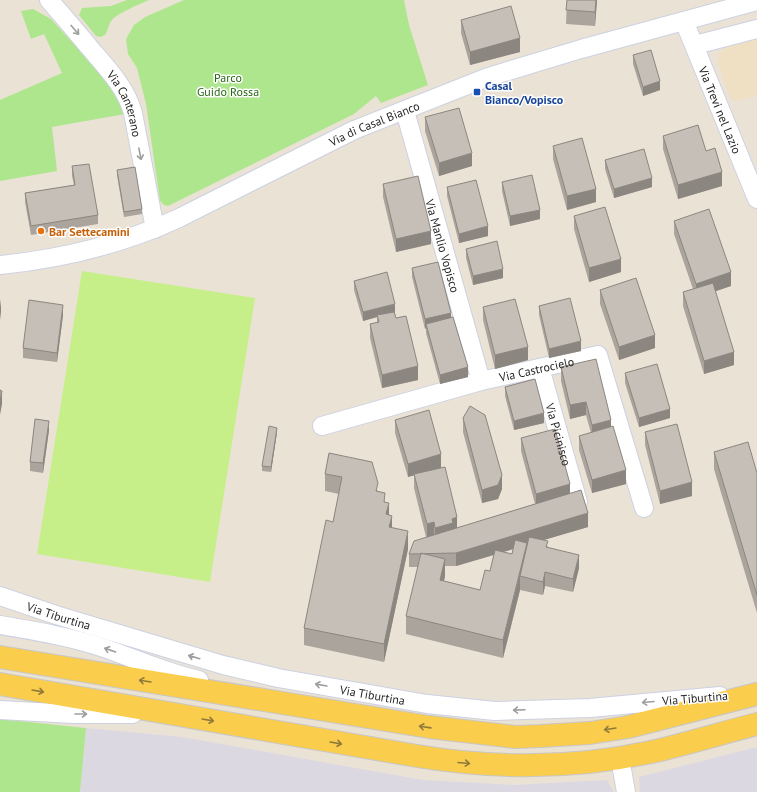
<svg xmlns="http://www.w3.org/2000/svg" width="757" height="792" font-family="'PT Sans',sans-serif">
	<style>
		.industrial { fill: #dbd8e2 }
		.education { fill: #efe0c4 }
		.green { fill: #aee68e }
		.pitch { fill: #c6ef89 }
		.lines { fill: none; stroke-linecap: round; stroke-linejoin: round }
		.minor-casing { stroke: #ccd1e2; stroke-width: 20 }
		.major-casing { stroke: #c7c7c7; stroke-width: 24 }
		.minor { stroke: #fff; stroke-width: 18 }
		.major { stroke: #facd4d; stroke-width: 22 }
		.wall { fill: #aaa49d; fill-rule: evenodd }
		.shaded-wall { fill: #8b8680 }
		.building { fill: #c6bfb7; stroke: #8b8680 }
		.oneway { stroke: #9e9e9e }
		.oneway2 { stroke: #907a3a }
		.transit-dot { fill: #1a4fb4; stroke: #fff; stroke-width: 1.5 }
		.food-dot { fill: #e8710a; stroke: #fff; stroke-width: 1.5 }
		.labels { text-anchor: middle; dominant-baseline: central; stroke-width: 3; stroke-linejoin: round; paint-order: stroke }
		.park-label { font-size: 12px; fill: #276614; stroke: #fff }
		.transit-label { font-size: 12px; font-weight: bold; fill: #164399; stroke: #fff; text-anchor: start }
		.street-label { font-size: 12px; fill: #272727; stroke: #fff }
		.food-label { font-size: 12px; font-weight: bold; fill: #c56008; stroke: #fff; text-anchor: start }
	</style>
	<rect width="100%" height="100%" fill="#ebe2d6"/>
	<path class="industrial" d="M86,728L182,737L423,780L513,785L607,780L614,792H80Z
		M757,747V792H640L639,777Z"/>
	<path class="education" d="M757,39V95L736,101L730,98L718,63V57L720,52L726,47Z"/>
	<path class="green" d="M127,0H149C140,4 118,13 112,20C109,23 108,29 106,34L101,37L96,36L79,15L82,8L111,6Z
		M184,0H404L409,25L428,85L381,103L376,96L354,114L168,206L164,205L160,201L146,104L137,68L128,54L126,39L134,25L145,17Z
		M33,9L51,19L109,83L125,114L52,127L57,171L0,181V100L62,73L44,34L31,39L21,11Z
		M0,719L86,728L80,792H0Z"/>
	<path class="pitch" d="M82,271L255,298L210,582L37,554Z"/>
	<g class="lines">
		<defs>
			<g id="minor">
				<path id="s1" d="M49,0C63,16 76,31 89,47C106,67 126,87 133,113L155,229"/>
				<path id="s2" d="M684,21L757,199"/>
				<path d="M695,45L757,29"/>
				<path id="s3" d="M405,111L481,381"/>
				<path id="s4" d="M0,265C61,259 123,244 179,218L354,130L488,77L581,49L757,1"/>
				<path id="s5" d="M540,368L578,502"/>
				<path id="s6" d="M322,426L481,381L598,355L644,508"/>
				<path id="s7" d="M0,596L56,615L223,665L278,678L427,704L495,711L590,708L720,696"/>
				<path d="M0,625C36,631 72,637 107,649C138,660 167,673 199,680"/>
				<path d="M0,710L74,714H133"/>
				<path d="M620,758L626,792"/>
			</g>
			<path id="major" d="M0,657L429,727L515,737L541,736L590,733L628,727L757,694
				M0,684L417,756C496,769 573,769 651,752C686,744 722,733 757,724"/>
		</defs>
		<use href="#minor" class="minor-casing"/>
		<use href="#major" class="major-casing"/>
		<use href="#minor" class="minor"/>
		<use href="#major" class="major"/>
	</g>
	<path class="wall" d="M567,0H597L595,26L566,24Z
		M461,20L520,52L470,65L461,33Z
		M633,55L660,90L643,96L633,64Z
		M425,117L472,166L439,176L425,131Z
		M663,136L706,151L722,186L678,199L663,149Z
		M553,146L596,202L567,210L553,159Z
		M605,160L652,187L614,198L605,169Z
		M72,166L98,215V224L31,235L25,202V193L74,185L72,176Z
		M117,170L142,209V214L124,217L117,175Z
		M502,182L540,219L510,226L502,191Z
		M383,184L431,244L396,252L383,197Z
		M447,187L488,236L459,243L447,196Z
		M574,216L621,272L589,282L574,229Z
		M674,221L731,286L715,291L734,365L704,374L683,306V292L693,289L674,234Z
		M466,249L503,278L473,285L466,258Z
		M412,268L451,317L468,377L440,384L426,333V328L425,329L412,277Z
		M354,281L395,313L396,318L418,380L382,388L370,338V324L377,322V317L363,321L354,290Z
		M600,290L655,348L619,360L600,304Z
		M539,306L581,351L549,358L539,315Z
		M483,307L528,360L495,369L483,320Z
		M63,315L57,362L23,358V348Z
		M561,367L611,427L626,484L592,493L579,450V436L591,433L586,415L570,419L561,381Z
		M625,373L670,418L639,427L625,383Z
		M505,387L544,423L514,430L505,396Z
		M463,418L502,489L498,499L482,503L463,432Z
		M395,420L441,468L457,528L535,504L521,451V438L570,494L588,527L543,540L548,547L579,568L573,592L545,586L543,595L520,590L503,658L406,634V616L418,567H409V554L426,537L414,488V475L408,477L395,433ZM513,549L512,554L503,552ZM494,555L490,571L480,590L444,581L445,576V566H456Z
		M49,430L43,473L30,471V462Z
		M277,432L271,472L262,471V466Z
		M645,432L692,496L660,504L645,445Z
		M714,452L757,473V613L714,469Z
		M329,453L378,491L385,502L392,528L408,549L384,662L304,645V628L333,522L339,494L325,491V474Z"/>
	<path class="shaded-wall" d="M596,0H597L595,26V12Z
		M520,38V52L470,65V52Z
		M660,81V90L643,96V87Z
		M472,153V166L439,176V163Z
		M722,172V186L678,199V185Z
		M652,178V187L614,198V189Z
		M596,189V202L567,210V196Z
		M540,210V219L510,226V216Z
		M488,226V236L459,243V234Z
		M431,231V244L396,252V239Z
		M621,259V272L589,282V268Z
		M503,269V278L473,285V276Z
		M731,272V286L696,298V284Z
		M1,299V312L0,320V307Z
		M395,304V313L378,317L377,315V317L363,321V312Z
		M63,305V315L57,362V353Z
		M451,313V322L426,324V328L425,329V319Z
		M655,335V348L619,360V347Z
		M581,341V351L549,358V349Z
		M528,347V360L495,369V355Z
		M734,352V365L704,374V361Z
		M418,366V380L382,388V375Z
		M468,367V377L440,384V375Z
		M2,391V404L0,415V402Z
		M586,402V415L570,419V405Z
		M670,409V418L639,427V418Z
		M544,413V423L514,430V421Z
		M611,420V434L592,438V425Z
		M49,421V430L43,473V463Z
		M277,428V432L271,472V467Z
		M441,454V468L408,477V464Z
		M626,470V484L592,493V480Z
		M502,475V489L498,499L482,503V490Z
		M692,482V496L660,504V491Z
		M570,484V498L536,507V494Z
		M389,503V520L386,514Z
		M588,513V527L527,545V560L520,576V590L503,658V640L527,545L456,566V553Z
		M392,516V533L389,527Z
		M457,517V531L435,541V528L452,519Z
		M434,522V536L427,537V524Z
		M408,531V549L384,662V644Z
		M579,555V568L573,592V579Z
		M445,559V576L440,597V580Z
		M545,572V586L543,595V582Z"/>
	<path class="building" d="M567,0H596L595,12L566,10Z
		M511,6L520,38L470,52L461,20Z
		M651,50L660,81L643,87L633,55Z
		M459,108L472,153L439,163L425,117Z
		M698,125L706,151L715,148L722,172L678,185L663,136Z
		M582,138L596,189L567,196L553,146Z
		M644,149L652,178L614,189L605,160Z
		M89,164L98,215L31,226L25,193L75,185L72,166Z
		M135,167L142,209L124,212L117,170Z
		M532,175L540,210L510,216L502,182Z
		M418,176L431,231L396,239L383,184Z
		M476,180L488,226L459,234L447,187Z
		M605,207L621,259L589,268L574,216Z
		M709,209L731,272L696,284L674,221Z
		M497,241L503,269L473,276L466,249Z
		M438,262L451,313L425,319L412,268Z
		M387,272L395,304L363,312L354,281Z
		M636,278L655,335L619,347L600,290Z
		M713,283L734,352L704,361L683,292Z
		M570,298L581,341L549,349L539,306Z
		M515,299L528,347L495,355L483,307Z
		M29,300L63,305L57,353L23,348Z
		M394,312L396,318L406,316L418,366L382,375L370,324L379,322L377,315Z
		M453,317L468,367L440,375L426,324Z
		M596,359L611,420L592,425L586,402L570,405L561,367Z
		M657,364L670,409L639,418L625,373Z
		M535,379L544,413L514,421L505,387Z
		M0,390L2,391L0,402Z
		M470,406L485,415L502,475L498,485L482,490L463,418Z
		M429,410L441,454L408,464L395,420Z
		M35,419L49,421L43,463L30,462Z
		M677,424L692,482L660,491L645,432Z
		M269,426L277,428L271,467L262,466Z
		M613,426L626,470L592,480L579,436Z
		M555,429L570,484L536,494L521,438Z
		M748,442L757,473V595L714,452Z
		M329,453L372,462L378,483L376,491L385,493L384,502L389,503L386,514L392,516L389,527L408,531L384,644L304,628L326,520L333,522L342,477L325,474Z
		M445,467L457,517L452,519L453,523L435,528L434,522L427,524L414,474Z
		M581,490L588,513L456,553L409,554L414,541Z
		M529,537L548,541L546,547L579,555L573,579L545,572L543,582L520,576Z
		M515,540L527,543L503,640L406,616L421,553L445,559L440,580L480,590L485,570L490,571L495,550L512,554Z"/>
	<defs><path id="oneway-shaft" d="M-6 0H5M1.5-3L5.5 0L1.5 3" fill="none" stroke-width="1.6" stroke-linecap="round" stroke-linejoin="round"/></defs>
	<g class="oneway">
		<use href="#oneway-shaft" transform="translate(75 30) rotate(50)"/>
		<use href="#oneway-shaft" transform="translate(140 154) rotate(79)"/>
		<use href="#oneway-shaft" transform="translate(110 650) rotate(-161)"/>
		<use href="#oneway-shaft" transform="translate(194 657) rotate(-164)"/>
		<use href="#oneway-shaft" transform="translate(321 685) rotate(-170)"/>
		<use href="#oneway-shaft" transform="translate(648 702) rotate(175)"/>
		<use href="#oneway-shaft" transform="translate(519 710) rotate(178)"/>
		<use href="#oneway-shaft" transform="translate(81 714)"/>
	</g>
	<g class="oneway2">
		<use href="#oneway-shaft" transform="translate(145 681) rotate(-171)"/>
		<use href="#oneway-shaft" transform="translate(38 691) rotate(10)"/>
		<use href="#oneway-shaft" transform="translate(208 720) rotate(10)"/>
		<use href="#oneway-shaft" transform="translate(425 727) rotate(-172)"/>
		<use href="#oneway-shaft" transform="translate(610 729) rotate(171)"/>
		<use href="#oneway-shaft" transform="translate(336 743) rotate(10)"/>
		<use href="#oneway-shaft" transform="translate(464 763) rotate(5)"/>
	</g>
	<rect class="transit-dot" x="473" y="88" width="8" height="8" rx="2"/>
	<circle class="food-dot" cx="41" cy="231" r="4"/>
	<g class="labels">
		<g class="park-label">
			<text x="228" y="77">Parco<tspan x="228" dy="14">Guido Rossa</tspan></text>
		</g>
		<g class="transit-label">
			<text x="485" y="85">Casal<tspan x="485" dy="14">Bianco/Vopisco</tspan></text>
		</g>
		<g class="street-label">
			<text stroke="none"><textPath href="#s1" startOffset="130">Via Canterano</textPath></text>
			<text stroke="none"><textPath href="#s2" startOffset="96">Via Trevi nel Lazio</textPath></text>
			<text stroke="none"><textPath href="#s4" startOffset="403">Via di Casal Bianco</textPath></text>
			<text stroke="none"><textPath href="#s3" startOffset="140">Via Manlio Vopisco</textPath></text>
			<text stroke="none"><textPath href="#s6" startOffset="222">Via Castrocielo</textPath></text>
			<text stroke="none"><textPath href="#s5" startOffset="69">Via Picinisco</textPath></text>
			<text stroke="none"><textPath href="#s7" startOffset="62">Via Tiburtina</textPath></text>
			<text stroke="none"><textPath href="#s7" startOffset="386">Via Tiburtina</textPath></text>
			<text transform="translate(695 698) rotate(-5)">Via Tiburtina</text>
		</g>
		<g class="food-label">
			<text x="49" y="231">Bar Settecamini</text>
		</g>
	</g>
</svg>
